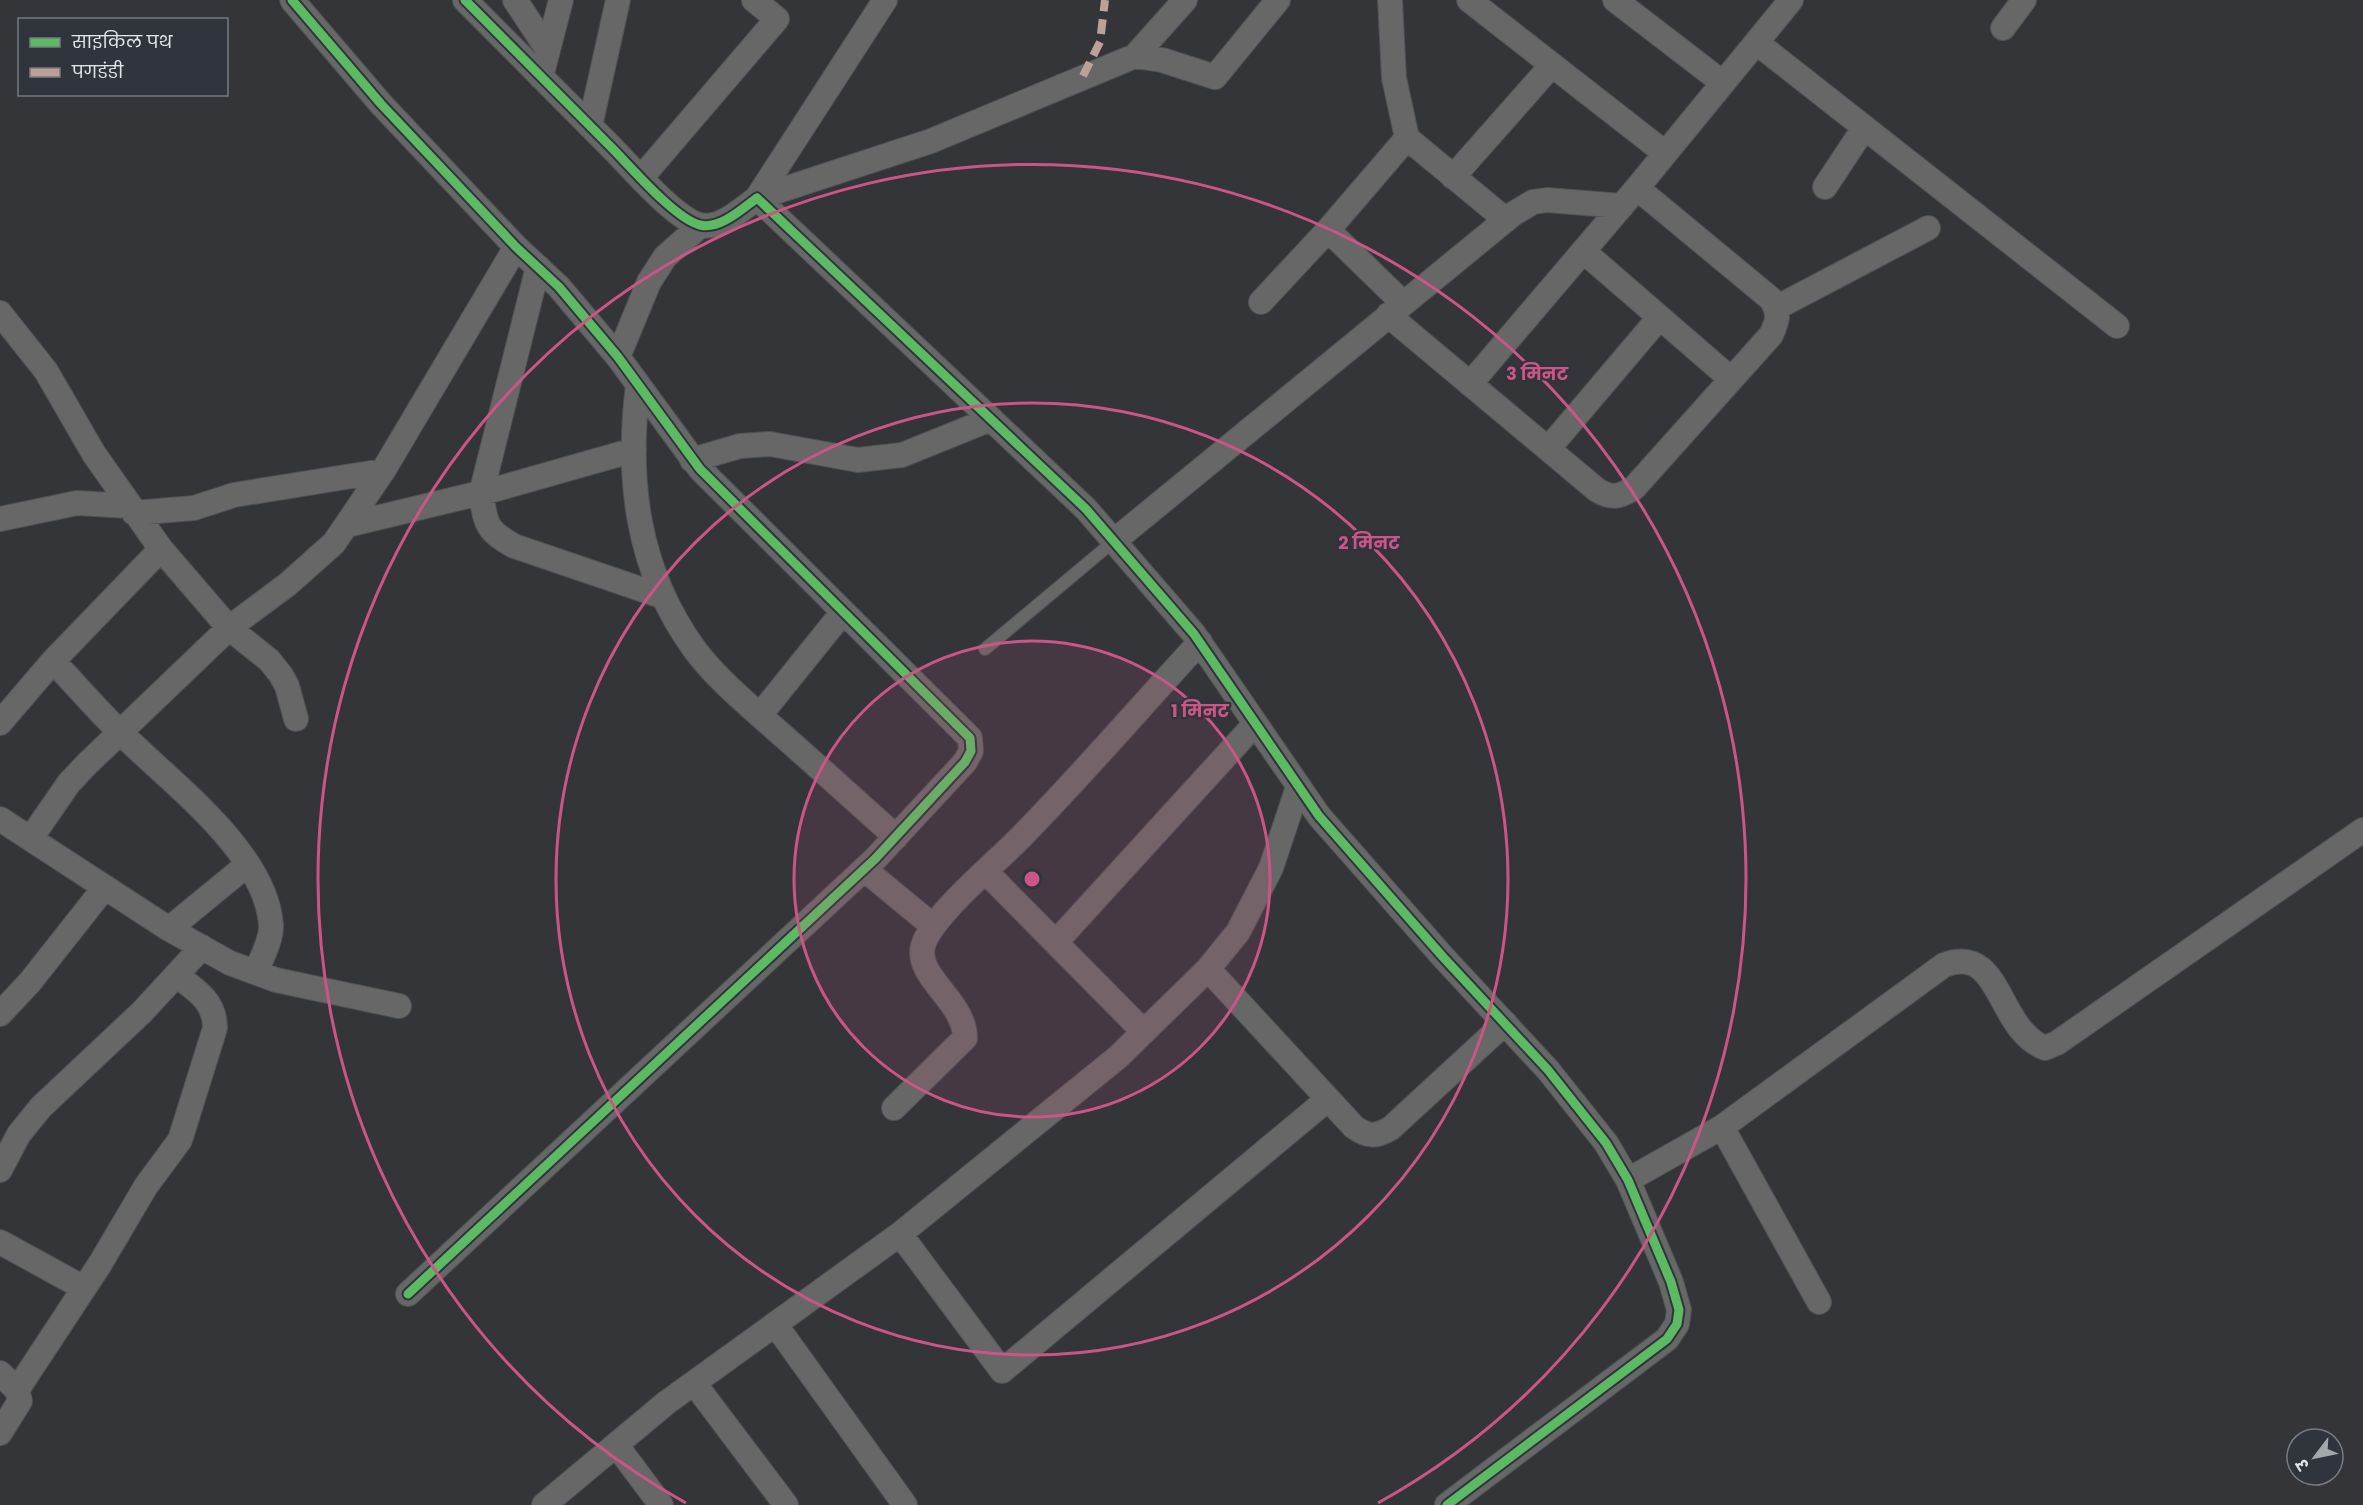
<svg xmlns="http://www.w3.org/2000/svg" width="2363" height="1505" font-family="Poppins,'Noto Sans Devanagari',sans-serif">
	<style>
		.lines { fill: none; stroke-linecap: round; stroke-linejoin: round }
		.service-casing { stroke: #505154; stroke-width: 14 }
		.minor-casing { stroke: #505154; stroke-width: 26 }
		.service { stroke: #686767; stroke-width: 12 }
		.minor { stroke: #686767; stroke-width: 24 }
		.quiet { stroke: #bda197; stroke-width: 8; stroke-dasharray: 15 8; stroke-linecap: butt }
		.cycleway-casing { stroke: #30343c; stroke-width: 13 }
		.cycleway { stroke: #5cba63; stroke-width: 9 }
		.ring { fill: none; stroke: #cb5586; stroke-width: 3 }
		.centre { fill: #cb5586; stroke: #30343c; stroke-width: 3 }
		.ring-label { font-size: 18px; text-anchor: middle; font-weight: bold; fill: #cb5586; stroke: #30343c; stroke-width: 4.5; stroke-linejoin: round; paint-order: stroke }
	</style>
	<rect width="100%" height="100%" fill="#333539"/>
	<g class="lines">
		<defs>
			<path id="service" d="M985,649L1114,541"/>
			<path id="minor" d="M292,0L381,104L516,247L559,287L618,357L700,469L970,738L971,751L965,762L875,859L408,1294
				M465,0C514,49 562,98 611,147C630,166 675,219 700,225C720,230 743,208 757,198L1086,509L1194,634L1319,816L1443,957L1548,1070L1606,1143L1628,1180L1671,1282L1679,1310L1677,1324L1667,1339L1447,1505
				M515,0L548,50
				M1390,0L1394,78L1407,138L1506,220
				M1469,0L1665,153
				M1615,0L1723,83
				M2003,28L2024,0
				M1757,43L2117,326
				M1135,56L1185,0
				M541,77L561,0
				M590,126L618,0
				M1453,177L1552,65
				M641,178L777,19L754,0
				M1825,187L1864,128
				M757,198L931,141L1135,56L1162,60L1215,77L1278,0
				M757,198L885,0
				M1328,230L1403,303
				M1583,251L1731,379
				M538,267L481,494C486,525 486,530 514,546L664,597
				M1261,302L1328,230L1407,138
				M1776,308L1928,228
				M0,313L46,371L94,454L161,549L229,628L269,660L281,675L287,686L296,719
				M1388,315L1597,490C1612,499 1619,497 1634,488L1771,335C1778,320 1780,314 1771,299L1637,188
				M618,357L649,282L665,257L701,225
				M1470,384L1637,188L1791,0
				M638,385C626,480 637,570 695,650C717,679 746,703 773,727C814,763 855,800 896,837
				M1548,449L1659,318
				M692,460L740,446L770,444L858,460L902,455L991,419
				M134,513L194,508L234,495L383,471
				M0,519L77,503L129,506
				M347,525L493,490L634,450
				M1114,541L1513,214L1533,202L1547,200L1622,206
				M53,661C76,685 98,711 122,734C170,782 266,852 271,925C272,939 261,959 256,972
				M760,715L843,612
				M0,723L53,661L161,549
				M0,819L169,929L230,963L276,980L399,1006
				M31,838L69,783L87,764L229,628L288,584L334,543L383,471L516,247
				M864,869L933,926
				M986,872L1144,1032
				M169,929L248,864
				M1056,942L1255,724
				M1208,969L1354,1127C1368,1137 1376,1137 1391,1128L1505,1023
				M0,1014L30,982L105,887
				M894,1108L965,1038C965,1001 915,977 923,946C930,917 997,862 1020,838C1082,775 1140,707 1200,642
				M1722,1127L1819,1302
				M0,1170L19,1134L41,1107L142,1012L202,947
				M1628,1180L1722,1127L1944,965C2002,943 1996,1029 2045,1048L2057,1043L2363,830
				M900,1234L1002,1371L1328,1099
				M0,1242L84,1288
				M775,1324L905,1505
				M0,1373L17,1390L20,1401L0,1433
				M694,1383L786,1505
				M17,1390L100,1264L146,1186L180,1140L215,1028C215,1001 196,990 176,975
				M617,1446L661,1505
				M544,1505L666,1403L900,1234L1118,1057L1208,969L1238,932L1271,868L1298,787"/>
		</defs>
		<use href="#service" class="service-casing"/>
		<use href="#minor" class="minor-casing"/>
		<use href="#service" class="service"/>
		<use href="#minor" class="minor"/>
		<path class="quiet" d="M1083,76L1100,42L1105,0"/>
		<defs>
			<path id="cycleway" d="M292,0L381,104L516,247L559,287L618,357L700,469L970,738L971,751L965,762L875,859L408,1294
				M465,0C514,49 562,98 611,147C630,166 675,219 700,225C720,230 743,208 757,198L1086,509L1194,634L1319,816L1443,957L1548,1070L1606,1143L1628,1180L1671,1282L1679,1310L1677,1324L1667,1339L1447,1505"/>
		</defs>
		<use href="#cycleway" class="cycleway-casing"/>
		<use href="#cycleway" class="cycleway"/>
	</g>
	<circle cx="1032" cy="879" r="238" fill="#cb5586" fill-opacity=".12"/>
	<g class="ring">
		<circle cx="1032" cy="879" r="238"/>
		<circle cx="1032" cy="879" r="476"/>
		<path d="M686 1503A714 714 0 1 1 1378 1503"/>
	</g>
	<circle cx="1032" cy="879" r="9" class="centre"/>
	<g class="ring-label">
		<text x="1537" y="380">3 मिनट</text>
		<text x="1369" y="549">2 मिनट</text>
		<text x="1200" y="717">1 मिनट</text>
	</g>
	<rect x="18" y="18" width="210" height="78" fill="#30343c" stroke="#777a81" stroke-width="1.5"/>
	<rect x="30" y="38" width="30" height="9" fill="#5cba63" stroke="#777a81" stroke-width="1.5"/>
	<text x="72" y="48" font-size="18" fill="#e1e4e9">साइकिल पथ</text>
	<rect x="30" y="68" width="30" height="9" fill="#bda197" stroke="#777a81" stroke-width="1.5"/>
	<text x="72" y="78" font-size="18" fill="#e1e4e9">पगडंडी</text>
	<g transform="translate(2315 1457) rotate(238)"><circle r="28" fill="#30343c" stroke="#777a81" stroke-width="1.5"/>
	<path d="M0-4.5L10 22L0 15L-10 22Z" fill="#a4a7ab"/>
	<text y="-9" font-size="16" font-weight="bold" text-anchor="middle" fill="#e1e4e9">उ</text>
	</g>
</svg>
